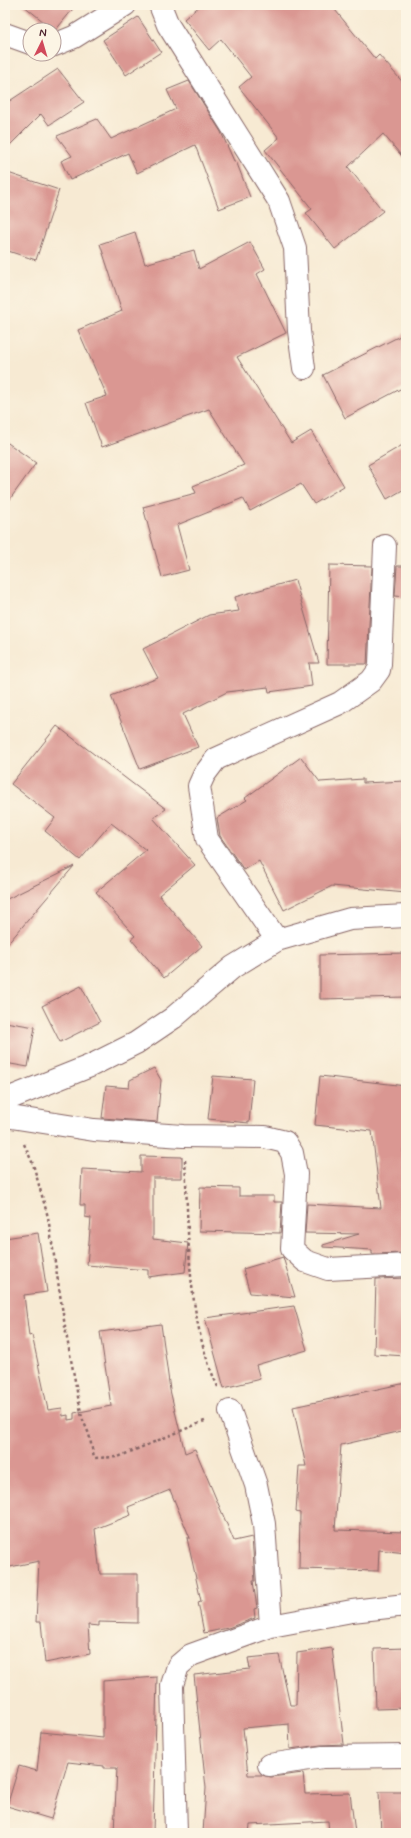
<svg xmlns="http://www.w3.org/2000/svg" width="411" height="1838" font-family="Mynerve,sans-serif">
	<style>
		.building { fill: #da9792 }
		.lines { fill: none; stroke-linecap: round; stroke-linejoin: round }
		.minor-casing { stroke: #876666; stroke-width: 24 }
		.path { stroke: #876666; stroke-width: 2.5; stroke-dasharray: 3 3; stroke-linecap: butt }
		.minor { stroke: #fff; stroke-width: 22 }
	</style>
	<rect width="100%" height="100%" fill="#fcf5e5"/>
	<filter id="ink" filterUnits="userSpaceOnUse"><feTurbulence type="fractalNoise" baseFrequency=".025" numOctaves="2"/><feDisplacementMap in="SourceGraphic" scale="8" xChannelSelector="R" yChannelSelector="G"/><feConvolveMatrix kernelMatrix="1 2 1 2 8 2 1 2 1" color-interpolation-filters="sRGB"/></filter>
	<filter id="wash" filterUnits="userSpaceOnUse"><feTurbulence type="fractalNoise" baseFrequency=".012" numOctaves="4" result="noise"/><feDisplacementMap in="SourceGraphic" scale="16" xChannelSelector="R" yChannelSelector="G"/><feGaussianBlur stdDeviation="0.9" result="paint"/><feColorMatrix in="noise" values="0 0 0 0 0 0 0 0 0 0 0 0 0 0 0 0 0 1.4 0 .05"/><feComposite in="paint" operator="in"/></filter>
	<g filter="url(#wash)">
		<rect width="100%" height="100%" fill="#f7ead3"/>
		<g id="blocks">
			<path class="building" d="M23,5H76L55,31Z
				M201,5H331L375,59L379,55L406,86V161L383,134L348,167L383,211L335,249L306,213L312,209L265,150L279,138L239,87L251,77L221,39L209,50L184,19Z
				M138,17L161,52L126,75L103,40Z
				M58,69L84,102L49,125L41,114L5,150V104Z
				M189,81L221,132L234,161H236L250,197L219,209L195,145L137,173L128,153L70,180L61,161L72,156L57,136L97,119L111,139L176,109L167,90Z
				M5,172L59,190L36,260L5,250Z
				M135,232L145,264L194,250L199,269L250,242L265,269L257,274L286,333L237,357L291,443L311,431L344,486L314,504L301,484L250,511L243,498L177,525L189,570L162,577L143,507L196,493L193,486L244,465L209,409L102,447L86,403L107,396L78,330L122,311L100,244Z
				M406,333V386L345,418L323,375Z
				M5,441L36,463L5,506Z
				M406,443V488L387,499L368,465Z
				M329,565L372,566L367,664H327Z
				M397,566H406V597L395,596Z
				M295,580L319,663H309L312,686L269,692L268,687L227,692L183,714L198,747L140,769L111,696L158,678L143,649L209,615L239,611L235,597Z
				M57,726L166,809L153,818L195,865L159,895L202,946L164,978L131,939L135,936L96,892L146,850L111,823L80,860L45,831L55,818L11,784Z
				M301,757L320,782L363,779V783L406,781V893L332,886L284,910L259,861L244,870L220,836L217,818L247,800L245,798Z
				M74,866L5,947V900Z
				M406,953V997L320,999V955Z
				M81,986L100,1022L60,1042L42,1006Z
				M5,1022L35,1027L28,1067L5,1063Z
				M154,1068L161,1080L157,1122L102,1118L106,1086L129,1088L130,1080Z
				M213,1076L253,1079L249,1123L208,1119Z
				M320,1076L406,1086V1126L403,1152L406,1151V1253L372,1254V1250L323,1247V1245L359,1234L305,1233L307,1204L381,1208L372,1131L315,1125Z
				M141,1156L182,1157V1178H153V1239L188,1243L185,1272L148,1277V1270L87,1265L91,1218L85,1217V1205H80L82,1169L141,1172Z
				M200,1187L239,1188V1196H274V1202H282L280,1233L199,1231Z
				M38,1233L47,1292L24,1295L29,1336L32,1335L48,1410L62,1408L63,1416L68,1415V1420L74,1419V1413L111,1406L100,1332L161,1324L170,1390L185,1453L195,1449L234,1541L252,1537L255,1581H253L257,1608L254,1609L255,1618L228,1628L204,1633L198,1602L201,1601L187,1538H190L170,1490L128,1507L131,1515L95,1529L100,1574H138V1623L99,1622V1626L88,1625L90,1654L45,1663L41,1622H36L39,1561L5,1568V1238Z
				M283,1257L295,1297L250,1293L243,1269Z
				M406,1278V1356L374,1354L376,1279Z
				M294,1306L307,1350L256,1365L260,1379L224,1388L205,1318Z
				M406,1383V1430L341,1445L335,1530L406,1532V1553L379,1550L378,1571L299,1569L300,1513L296,1512L299,1466H306L293,1407Z
				M332,1648L344,1744L321,1745L290,1749L289,1724L243,1728L248,1775H262L271,1777L303,1773L305,1794L350,1793L355,1833H329L328,1821L250,1825L249,1833H203L206,1788L194,1675L250,1669L248,1658L279,1655L290,1705H296L297,1653Z
				M406,1648V1708L376,1709L374,1649Z
				M157,1677L153,1833H114L117,1768H104V1766L68,1762L51,1819L7,1806L19,1766L37,1771L41,1732L103,1738V1681Z
				M379,1792H406V1833H381Z"/>
		</g>
	</g>
	<g filter="url(#ink)">
		<use href="#blocks" fill-opacity="0" stroke="#876666" stroke-width="1"/>
		<g class="lines">
			<defs>
				<path id="minor" d="M160,5L168,25L279,201L295,248L299,331L304,368
					M5,34L30,43
					M54,45L74,37L125,5
					M277,940L207,839L199,786L204,775L216,759L340,703L371,681L379,670L380,664L385,546
					M5,1100L90,1066L136,1043L173,1018L233,967L277,940L350,919L406,916
					M11,1117L94,1130L183,1136L265,1137L285,1142L292,1153L296,1174L292,1249L305,1261L328,1269L406,1265
					M230,1411L256,1485L264,1524L271,1626
					M269,1765L323,1757L406,1756
					M176,1833L172,1685L178,1666L191,1655L271,1626L352,1611L406,1605"/>
			</defs>
			<use href="#minor" class="minor-casing"/>
			<path class="path" d="M24,1144L33,1164L48,1217L66,1333L82,1418L89,1434L94,1458L118,1457L207,1420
				M185,1160C189,1234 186,1322 219,1389"/>
			<use href="#minor" class="minor"/>
		</g>
	</g>
	<rect width="411" height="1838" fill="none" stroke="#fcf5e5" stroke-width="20"/>
	<g transform="translate(42 42) rotate(5)"><circle r="19" fill="#fcf5e5" stroke="#b59f9b"/>
	<path d="M0-3L7 15L0 10L-7 15Z" fill="#d1495b"/>
	<text y="-6" font-size="11" font-weight="bold" text-anchor="middle" fill="#4a1f2b">N</text>
	</g>
</svg>
